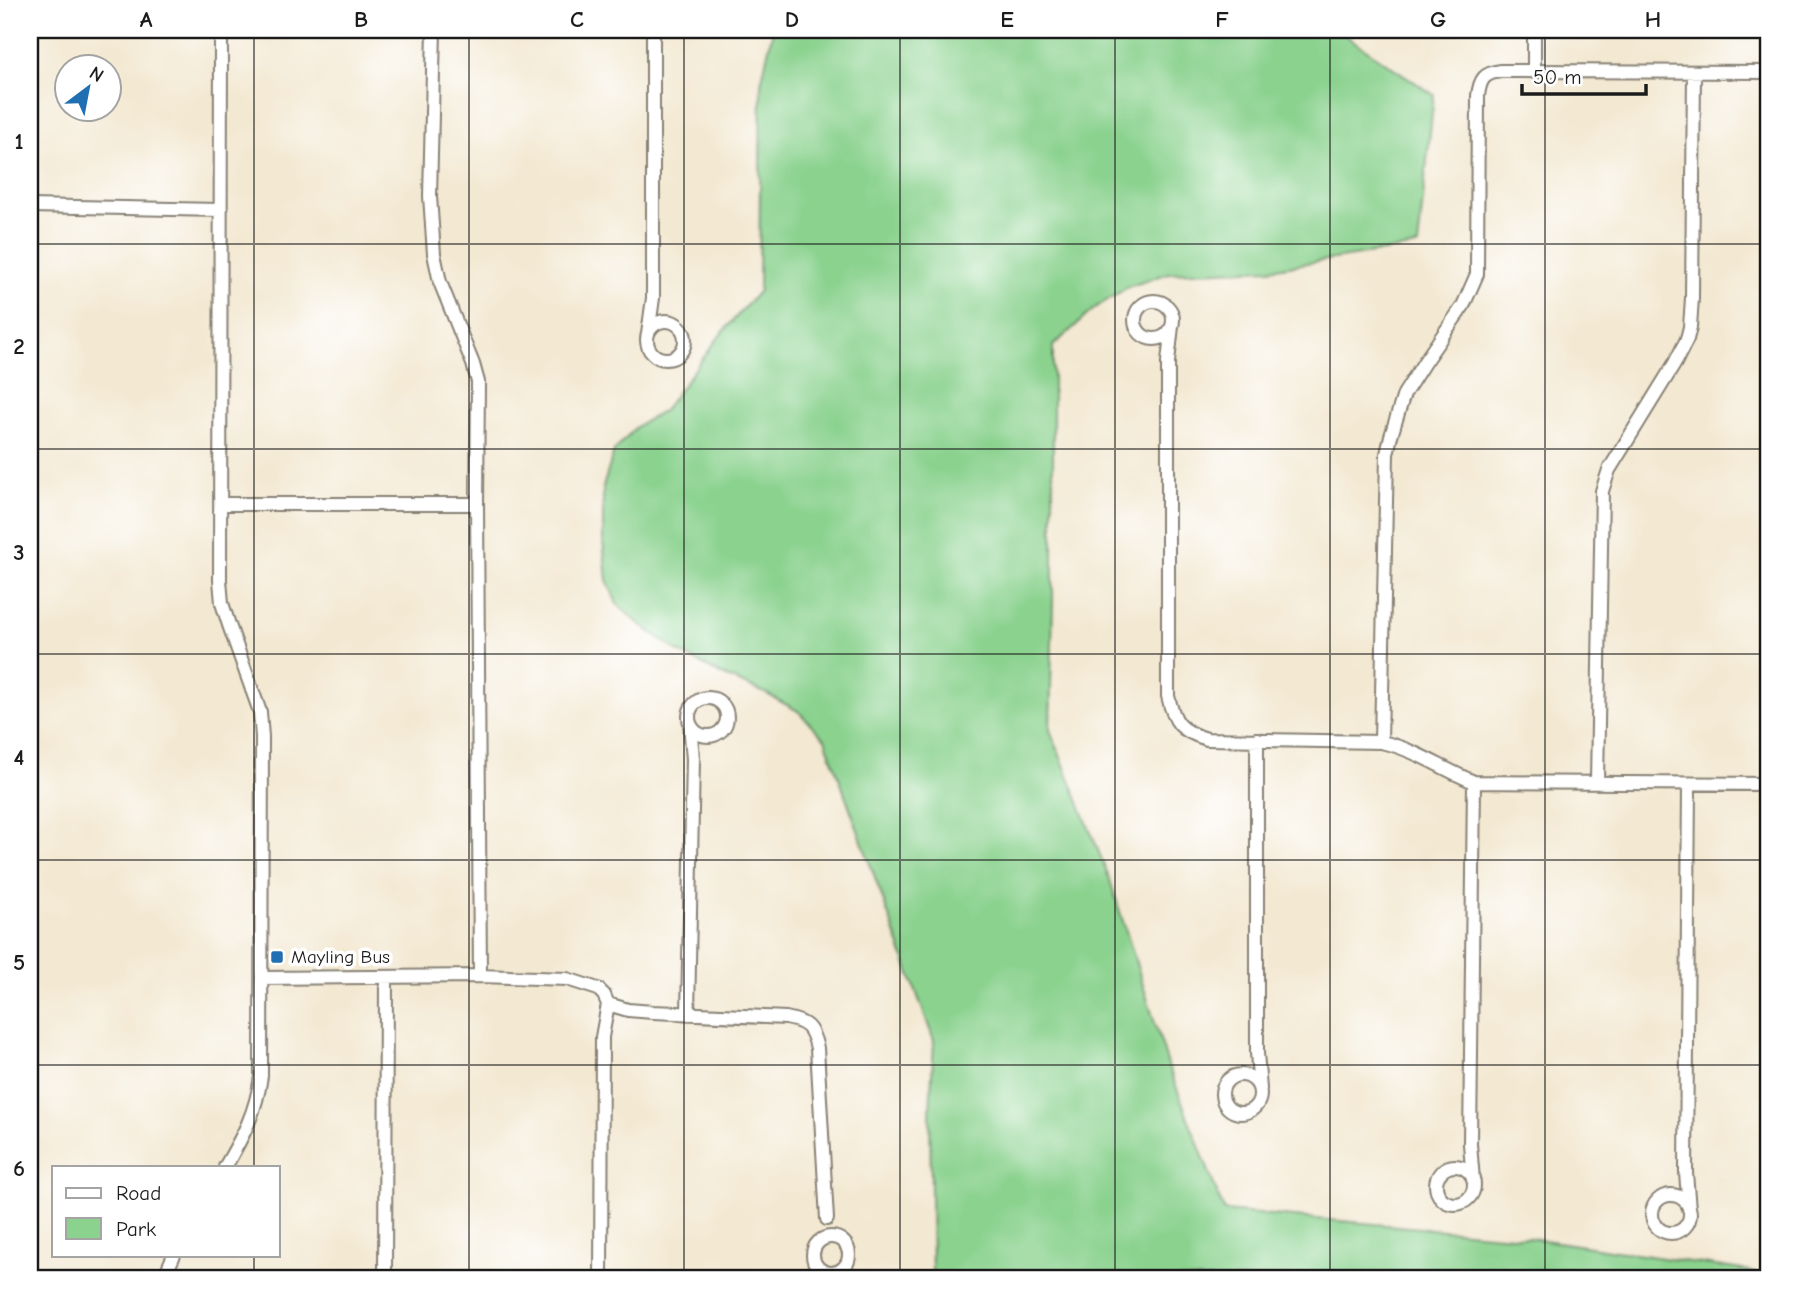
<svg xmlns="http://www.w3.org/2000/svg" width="1799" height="1309" font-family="'Comic Neue',sans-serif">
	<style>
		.green { fill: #8ad28e; stroke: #537755; stroke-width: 2 }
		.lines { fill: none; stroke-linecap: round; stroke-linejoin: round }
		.street-casing { stroke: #888276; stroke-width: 16 }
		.street { stroke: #fff; stroke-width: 12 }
		.grid { fill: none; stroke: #1c1c1c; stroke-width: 2; stroke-opacity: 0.55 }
		.poi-dot { fill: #1f6fb2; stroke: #fff; stroke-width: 2.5 }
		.labels { text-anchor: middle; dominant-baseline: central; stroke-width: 7; stroke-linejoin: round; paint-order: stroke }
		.poi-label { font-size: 19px; fill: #1c1c1c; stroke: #fff; text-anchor: start }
		.neatline { fill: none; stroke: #1c1c1c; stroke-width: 2.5 }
		.grid-label { font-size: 23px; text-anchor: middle; font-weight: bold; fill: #1c1c1c }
	</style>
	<rect width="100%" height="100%" fill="#fff"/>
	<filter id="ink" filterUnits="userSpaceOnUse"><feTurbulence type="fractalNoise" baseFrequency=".0143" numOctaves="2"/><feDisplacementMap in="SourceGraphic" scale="14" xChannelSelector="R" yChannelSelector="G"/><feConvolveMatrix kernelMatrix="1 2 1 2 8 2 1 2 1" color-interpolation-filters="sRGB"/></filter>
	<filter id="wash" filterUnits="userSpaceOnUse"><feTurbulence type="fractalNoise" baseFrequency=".00686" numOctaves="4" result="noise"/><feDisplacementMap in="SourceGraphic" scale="28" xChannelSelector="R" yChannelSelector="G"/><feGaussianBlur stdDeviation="1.57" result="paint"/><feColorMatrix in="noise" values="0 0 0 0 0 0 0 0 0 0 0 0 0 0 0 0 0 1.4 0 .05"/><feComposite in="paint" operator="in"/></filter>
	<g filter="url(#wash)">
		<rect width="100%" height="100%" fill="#f3e8d1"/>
		<path class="green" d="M773,30H1337L1434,95L1418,246L1269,269L1169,273L1128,287L1095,308L1053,346V601L1050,730L1110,880L1169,1068L1224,1211L1524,1237L1749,1271L1766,1279H932L930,1109L934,1041L825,739L798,711L765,693L722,675L677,651L637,622L617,604L607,580L603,541V487L614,451L636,427L664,410L722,333L759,291L761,83Z"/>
	</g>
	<g filter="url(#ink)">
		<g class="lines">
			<defs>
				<path id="street" d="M221,30L220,580L222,603L229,625L260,712L262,737L261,1076C256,1113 243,1136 225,1167
					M1534,30V72
					M30,206L219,210
					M1135 320a19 19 0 1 1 38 0a19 19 0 1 1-38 0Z
					M647 340a19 19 0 1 1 38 0a19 19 0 1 1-38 0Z
					M1172,326L1168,362V696C1174,723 1180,731 1207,739L1381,742C1415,749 1442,769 1474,782L1769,784
					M648,334L653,298V30
					M220,504H477L478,382L473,364L440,282L434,254L430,196L434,30
					M477,504L480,976
					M689 717a19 19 0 1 1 38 0a19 19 0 1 1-38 0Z
					M1257,739V1053L1260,1089
					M1381,742L1387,454L1391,436L1404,394L1425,361L1463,306L1477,274L1478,96C1480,79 1484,73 1501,71L1769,72
					M1597,782L1602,491L1609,470L1675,363L1687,339L1690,327L1692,298L1694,72
					M262,978L480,976L567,979L598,989L604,995L608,1004L602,1037L601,1279
					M608,1004L628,1010L653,1012L786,1018C807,1022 812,1027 817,1048L827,1219
					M688,1014L693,759L690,723
					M1222 1094a19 19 0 1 1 38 0a19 19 0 1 1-38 0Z
					M1436 1185a19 19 0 1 1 38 0a19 19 0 1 1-38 0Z
					M1473,1180L1470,1144L1474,782
					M1652 1214a19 19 0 1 1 38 0a19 19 0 1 1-38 0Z
					M1689,1209L1686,1173L1689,784
					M813 1255a18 18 0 1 1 36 0a18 18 0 1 1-36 0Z
					M166,1279L169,1266L174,1255
					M385,1279L386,978"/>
			</defs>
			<use href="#street" class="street-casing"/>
			<use href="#street" class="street"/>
		</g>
	</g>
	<path class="grid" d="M254,30V1167M469,30V1279M684,30V1279M900,30V1279M1115,30V1279M1330,30V1279M1545,30V1279M30,244H1769M30,449H1769M30,654H1769M30,860H1769M30,1065H1769M254,1255V1279"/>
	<rect class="poi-dot" x="270" y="950" width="14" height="14" rx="3.5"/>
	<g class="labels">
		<g class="poi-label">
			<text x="291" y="957">Mayling Bus</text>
		</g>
	</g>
	<rect width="1799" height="1309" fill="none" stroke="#fff" stroke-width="77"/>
	<rect x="52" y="1166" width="228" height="91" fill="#ffffff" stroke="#a4a4a4" stroke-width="2"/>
	<rect x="66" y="1188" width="35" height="10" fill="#ffffff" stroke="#a4a4a4" stroke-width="2"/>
	<text x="116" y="1200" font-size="21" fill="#1c1c1c">Road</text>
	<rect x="66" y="1218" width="35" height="21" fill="#8ad28e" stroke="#a4a4a4" stroke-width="2"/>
	<text x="116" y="1236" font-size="21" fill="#1c1c1c">Park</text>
	<g transform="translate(88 88) rotate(32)"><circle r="33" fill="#ffffff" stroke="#a4a4a4" stroke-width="2"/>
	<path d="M0-5L12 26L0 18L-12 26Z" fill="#1f6fb2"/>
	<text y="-10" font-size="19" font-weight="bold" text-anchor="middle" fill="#1c1c1c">N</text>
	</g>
	<path d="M1522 84v10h124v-10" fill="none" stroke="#1c1c1c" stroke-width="3.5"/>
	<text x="1533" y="84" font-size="21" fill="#1c1c1c" stroke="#ffffff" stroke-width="5" paint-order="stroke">50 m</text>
	<rect x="38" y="38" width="1722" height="1232" class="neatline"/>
	<g class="grid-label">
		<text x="146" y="27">A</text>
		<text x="361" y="27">B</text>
		<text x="577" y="27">C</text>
		<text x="792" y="27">D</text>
		<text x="1007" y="27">E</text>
		<text x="1222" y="27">F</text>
		<text x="1438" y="27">G</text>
		<text x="1653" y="27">H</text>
		<text x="19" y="149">1</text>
		<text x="19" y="354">2</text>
		<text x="19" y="560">3</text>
		<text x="19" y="765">4</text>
		<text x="19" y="970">5</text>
		<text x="19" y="1176">6</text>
	</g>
</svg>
